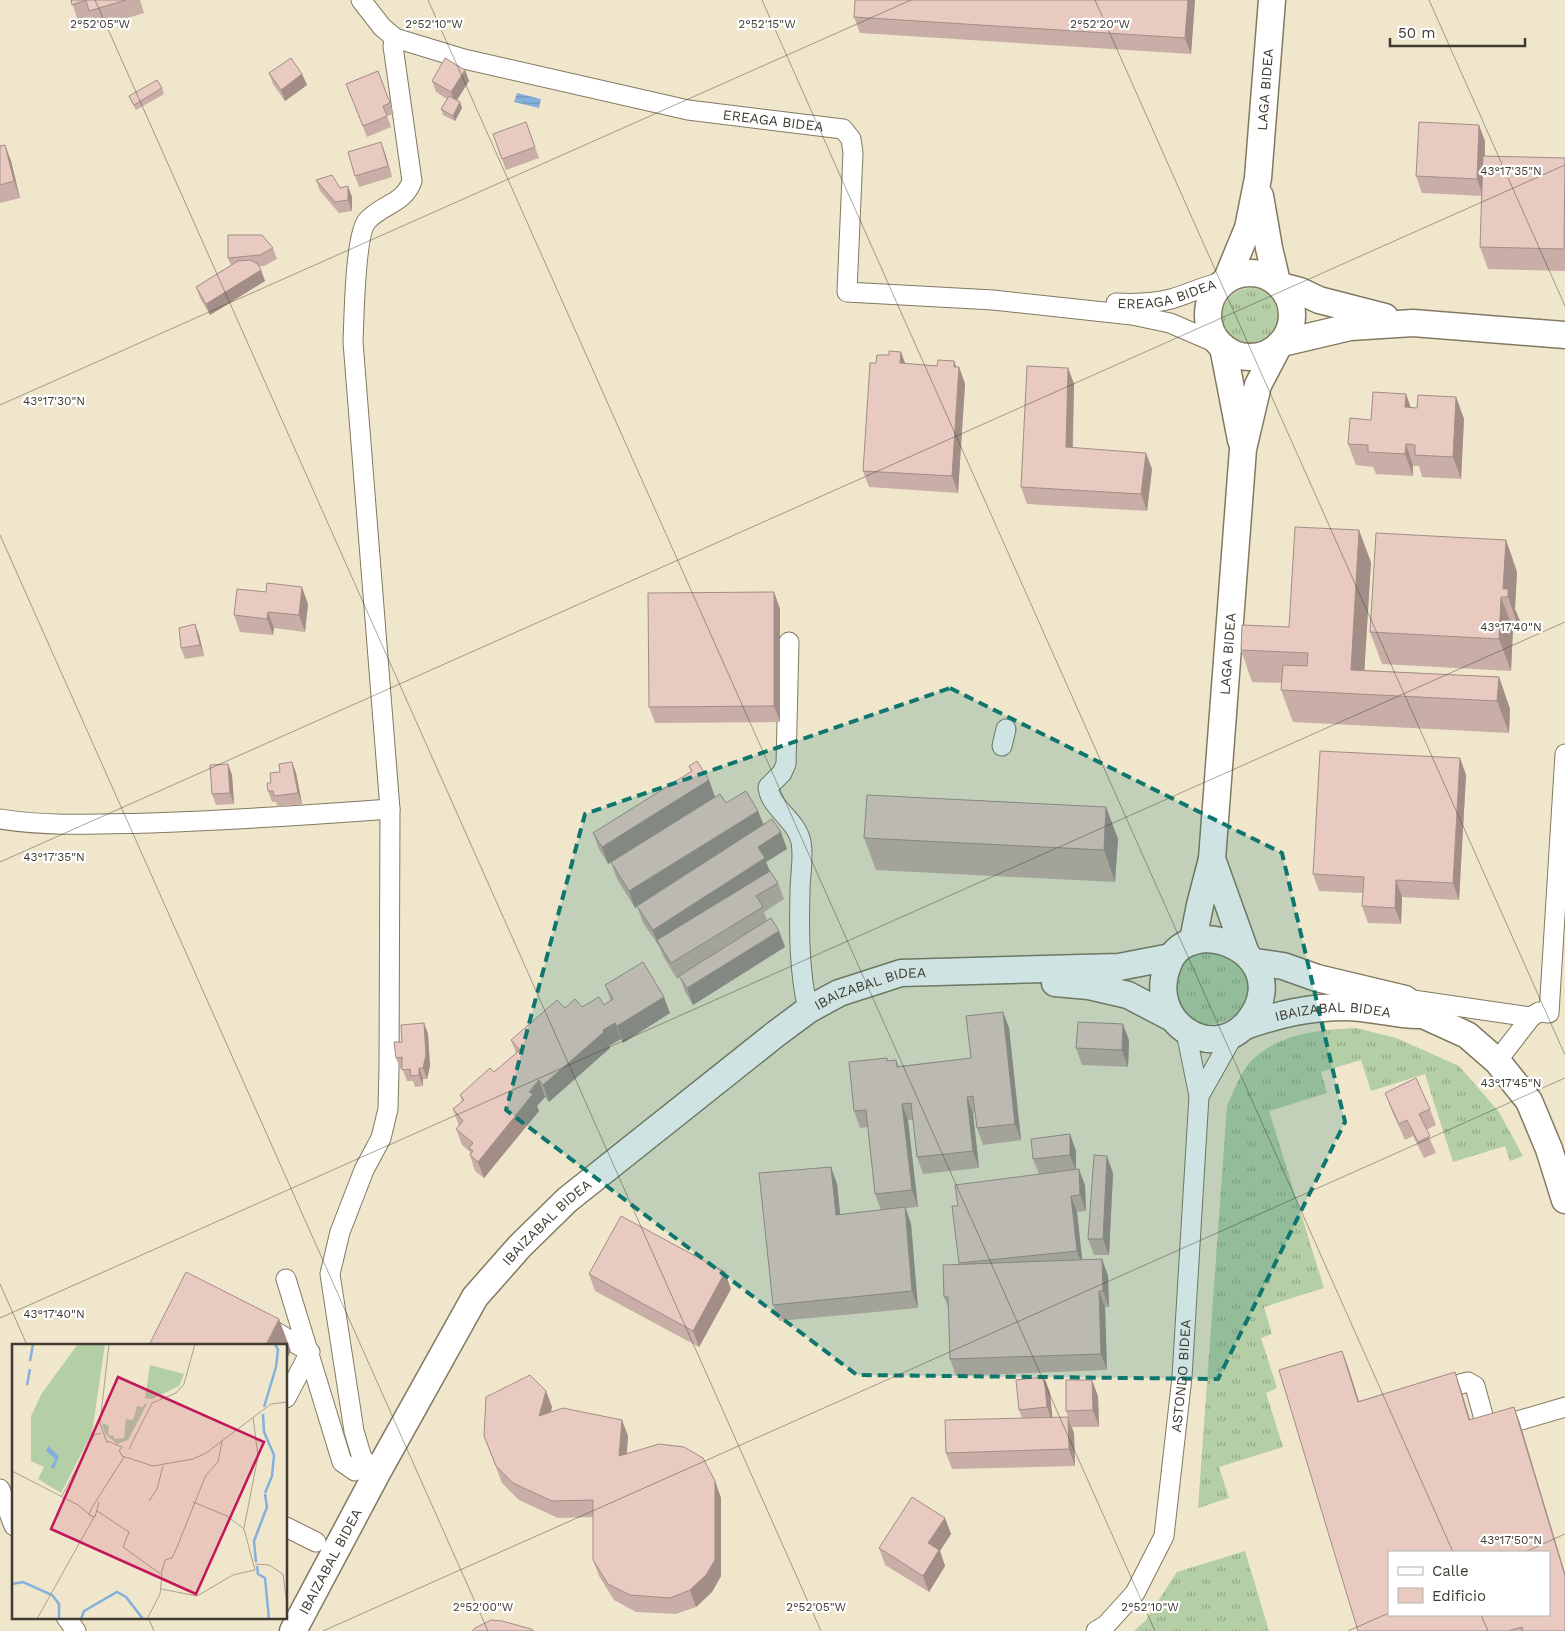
<svg xmlns="http://www.w3.org/2000/svg" width="1565" height="1631" font-family="'Work Sans',sans-serif">
	<style>
		.grass { fill: url(#grass-tufts) }
		.water { fill: url(#water-rules) }
		.lines { fill: none; stroke-linecap: round; stroke-linejoin: round }
		.street-casing { stroke: #827961; stroke-width: 21 }
		.secondary-casing { stroke: #827961; stroke-width: 29 }
		.street { stroke: #fff; stroke-width: 19 }
		.secondary { stroke: #fff; stroke-width: 26 }
		.wall { fill: #c8aea6 }
		.shaded-wall { fill: #a28d87 }
		.building { fill: #e8cac1; stroke: #a28d87; fill-rule: evenodd }
		.marked { fill: #0f766e; fill-opacity: 0.2; stroke: #0f766e; stroke-width: 4; stroke-dasharray: 10 6; stroke-linejoin: round }
		.ticks { fill: none; stroke: #3f3b31; stroke-width: 1; stroke-opacity: 0.45 }
		.labels { text-anchor: middle; dominant-baseline: central; stroke-width: 4.5; stroke-linejoin: round; paint-order: stroke }
		.street-label { font-size: 14px; fill: #3f3b31; stroke: #fff }
		.inset-river { fill: none; stroke: #84b1dc; stroke-width: 2.5 }
		.inset-road { fill: none; stroke: #a9a28e; stroke-width: 1 }
		.view { fill: #c2185b; fill-opacity: 0.15; stroke: #c2185b; stroke-width: 2.5 }
		.inset-edge { fill: none; stroke: #3f3b31; stroke-width: 2.5 }
		.ticks-label { font-size: 12px; text-anchor: middle; fill: #3f3b31; stroke: #fff; stroke-width: 4.5; stroke-linejoin: round; paint-order: stroke }
	</style>
	<defs>
		<pattern id="grass-tufts" width="24" height="20" patternUnits="userSpaceOnUse" patternTransform="scale(1.25)"><rect width="24" height="20" fill="#b4cea5"/><path d="M3 7l-1-3M5 7V3M7 7l1-3M15 17l-1-3M17 17v-4M19 17l1-3" fill="none" stroke="#94a887"/></pattern>
		<pattern id="water-rules" width="6" height="5" patternUnits="userSpaceOnUse" patternTransform="scale(1.25)"><rect width="6" height="5" fill="#84b1dc"/><path d="M0 2.5h6" fill="none" stroke="#6d91b3"/></pattern>
	</defs>
	<rect width="100%" height="100%" fill="#f0e6cc"/>
	<path class="grass" d="M1222 317a29 29 0 1 1 58 0a29 29 0 1 1-58 0Z
		M1203,949L1239,959C1242,966 1249,976 1250,983C1253,1015 1210,1038 1187,1015C1182,1010 1178,1001 1174,995L1182,961Z
		M1356,1028L1396,1038L1459,1066L1499,1112L1523,1156L1510,1161L1505,1146L1453,1162L1425,1074L1371,1091L1361,1060L1321,1072L1327,1093L1269,1111L1324,1288L1264,1307L1272,1334L1261,1338L1277,1388L1266,1393L1283,1447L1219,1467L1229,1498L1198,1508L1227,1106C1234,1091 1240,1073 1251,1061C1279,1033 1319,1030 1356,1028Z
		M1245,1551L1269,1631H1134L1145,1621L1177,1572Z"/>
	<path class="water" d="M517,93L541,99L539,108L514,102Z"/>
	<g class="lines">
		<defs>
			<g id="street">
				<path id="s1" d="M361,0L382,27L395,38L464,59L688,110L843,129L851,139L853,153L847,292L993,300L1132,315L1170,323L1221,345"/>
				<path id="s2" d="M1116,303C1135,304 1152,304 1171,299C1189,294 1205,285 1224,282"/>
				<path d="M789,642L786,764L782,773L768,787C770,808 797,820 801,842C804,857 800,876 800,892C799,931 799,971 808,1010"/>
				<path d="M1002,746L1006,729"/>
				<path d="M0,819C50,827 100,824 151,823C231,820 310,815 390,809"/>
				<path d="M1406,999L1531,1017"/>
				<path d="M1497,1061L1531,1017L1539,1012L1549,1013L1565,754"/>
				<path d="M1199,1096L1234,1034"/>
				<path d="M286,1279L342,1462L355,1471"/>
				<path d="M264,1325L310,1352L286,1398"/>
				<path d="M1435,1391L1468,1382L1475,1386L1487,1430L1565,1407"/>
				<path d="M377,1473L362,1458L354,1431L330,1274L340,1232L364,1170L381,1138L388,1109L389,1069L390,809L353,342C354,320 355,235 367,221C382,204 404,204 412,181L393,46L395,38"/>
				<path d="M0,1489L14,1526"/>
				<path d="M286,1527L316,1542"/>
				<path d="M66,1617L76,1631"/>
				<path id="s3" d="M1096,1631L1106,1625L1135,1593L1164,1536L1182,1377L1199,1096L1186,1032"/>
			</g>
			<g id="secondary">
				<path d="M1260,196L1269,248L1277,282"/>
				<circle cx="1250" cy="315" r="42"/>
				<path id="s4" d="M1227,279L1248,228L1258,178L1272,0"/>
				<path d="M1281,286L1300,291L1319,300L1385,317"/>
				<path d="M1282,343L1350,327L1413,323L1565,335"/>
				<path d="M1223,347L1241,440"/>
				<path d="M1212,859L1245,951"/>
				<path d="M1205,939C1252,940 1280,984 1248,1022C1212,1065 1145,1021 1168,965C1174,947 1188,941 1205,939Z"/>
				<path id="s5" d="M1193,940L1200,905L1212,859L1243,449L1258,385L1279,345"/>
				<path d="M1255,962L1283,966L1317,978L1405,999L1423,1015L1467,1035L1497,1061L1529,1101L1549,1149L1565,1200"/>
				<path d="M1055,983L1089,986L1128,995L1170,1017"/>
				<path id="s6" d="M1245,1026C1280,1014 1309,1007 1346,1007C1370,1007 1394,1015 1418,1015"/>
				<path id="s7" d="M293,1631L377,1473L475,1297L520,1246L567,1200L777,1033L808,1010L839,993L901,973L1119,967L1171,957"/>
			</g>
		</defs>
		<use href="#street" class="street-casing"/>
		<use href="#secondary" class="secondary-casing"/>
		<use href="#street" class="street"/>
		<use href="#secondary" class="secondary"/>
	</g>
	<path class="wall" d="M71,0H140L144,13L95,28L91,17L78,21Z
		M1195,0L1191,54L860,33L854,17Z
		M465,70L469,81L457,100L460,102L462,108L455,121L443,115L441,109L447,99L436,92L432,81Z
		M378,71L394,114L387,116L391,127L367,137L346,84Z
		M269,73L302,74L307,85L285,101L273,84Z
		M162,88L164,94L136,110L131,101L129,96Z
		M526,122L539,158L506,170L493,134Z
		M1485,141V156L1565,158V271L1488,269L1480,247L1482,196L1422,193L1416,176Z
		M5,145L11,161L20,198L0,203V146Z
		M385,153L392,177L359,187L355,176Z
		M316,180L352,197V211L339,213L320,191Z
		M273,248L277,259L264,266H259L265,281L210,315L200,298L196,287L231,265L228,258Z
		M905,364L959,367L965,384L958,493L869,487L863,471Z
		M1068,368L1074,384L1073,447L1152,469L1147,511L1027,504L1021,487Z
		M1456,397L1464,419L1461,479L1422,477L1419,466H1413V476L1376,474L1373,467L1356,465L1348,444L1371,420L1411,407L1417,408Z
		M1506,540L1517,572L1515,609L1520,621L1519,629H1513L1511,671L1382,664L1370,632Z
		M1371,562L1364,670L1499,677L1510,709L1509,733L1293,722L1281,690L1282,683L1252,682L1241,650L1289,627Z
		M774,592L780,609V722L655,723L649,707Z
		M308,604L305,632L274,628L273,635L240,632L234,615Z
		M195,624L199,635L204,656L185,659L181,648Z
		M1460,758L1466,775L1459,900L1402,897L1401,924L1368,923L1362,906L1363,893L1319,891L1313,874Z
		M292,762L296,773L302,804L278,807L276,802H272L268,791L271,783L280,772Z
		M228,764L232,775L234,804L216,805L212,794Z
		M689,766L709,780L715,797L608,864L599,849L593,833L691,772Z
		M726,803L758,811L764,825L787,849L766,862L770,871L778,883L784,899L764,912L767,920L779,931L785,947L693,1005L685,992L680,977L677,979L663,956L659,946L643,923L637,906L635,908L617,879L611,862Z
		M1106,807L1118,839L1115,882L876,870L864,838Z
		M605,985L670,1013L623,1043L621,1039L609,1046L610,1048L549,1102L545,1097L537,1106L539,1111L484,1178L475,1171L470,1155V1152L462,1145L456,1129L459,1126L453,1109L462,1101L460,1095L494,1072L516,1053L511,1040L565,1008L604,1005L611,1001Z
		M1003,1012L1009,1028L1021,1140L983,1145L977,1128L975,1113H973L979,1168L923,1174L917,1157L913,1120H908L918,1207L906,1208L911,1224L918,1308L779,1321L773,1305L831,1167L837,1184L840,1215L881,1210L875,1194L868,1127L860,1128L854,1111L887,1058L888,1061L896,1060L899,1066L971,1058Z
		M424,1023L428,1034L430,1066L427,1079H423V1086L415,1087L413,1081H407L402,1068L400,1069L396,1058L402,1042Z
		M1129,1040L1128,1067L1082,1065L1076,1048Z
		M1385,1093L1430,1109L1436,1125L1426,1130L1436,1153L1424,1158L1413,1136L1405,1140L1391,1109Z
		M1070,1134L1076,1151V1169L1085,1185L1086,1211L1077,1212L1082,1260L1102,1259L1108,1276L1109,1307H1105L1107,1370L956,1376L950,1359L949,1309L944,1297L959,1264L958,1206L1039,1174L1033,1159Z
		M1113,1173L1109,1255H1094L1088,1239Z
		M589,1274L731,1289L699,1347L595,1291Z
		M1342,1351L1348,1367L1359,1401L1455,1372L1470,1420L1514,1407L1520,1423L1565,1631H1358Z
		M1044,1377L1050,1393L1052,1417L1074,1433L1075,1466L952,1469L946,1453L1022,1418L1019,1410Z
		M546,1391L552,1407L551,1412L628,1436L627,1453L715,1481L721,1498V1576L712,1592L696,1607L676,1614L636,1612L614,1600L599,1576L593,1560V1517L558,1518L519,1500L502,1483L484,1436Z
		M1098,1396L1099,1427H1072L1066,1411Z
		M945,1518L951,1534L940,1551L945,1566L929,1592L885,1565L879,1548Z"/>
	<path class="shaded-wall" d="M1188,0H1195L1191,54L1185,38Z
		M465,70L469,81L455,103L451,92Z
		M302,74L307,85L285,101L281,90Z
		M460,102L462,108L455,121L453,116Z
		M1479,125L1485,141L1483,196L1477,179Z
		M381,142L385,153L392,177L388,166Z
		M5,145L11,161L20,198L14,181Z
		M348,186L352,197V211L348,200Z
		M261,270L265,281L210,315L206,304Z
		M901,352L907,368L900,363Z
		M954,361L959,373V367L965,384L958,493L952,476Z
		M1068,368L1074,384L1072,463L1066,447Z
		M1406,394L1414,416L1405,407Z
		M1456,397L1464,419L1461,479L1453,457Z
		M1406,444L1413,466V476L1405,454Z
		M1146,453L1152,469L1147,511L1141,494Z
		M1359,530L1371,562L1363,694L1351,670Z
		M1506,540L1517,572L1515,609L1520,621L1519,629L1508,597L1503,589Z
		M302,587L308,604L305,632L299,615Z
		M774,592L780,609V722L774,706Z
		M1501,597L1513,629L1511,671L1499,639Z
		M268,612L274,628L273,635L267,619Z
		M195,624L199,635L204,656L200,645Z
		M1499,677L1510,709L1509,733L1497,701Z
		M1460,758L1466,775L1459,900L1453,883Z
		M292,762L296,773L302,804L298,793Z
		M228,764L232,775L234,804L230,793Z
		M709,780L715,797L608,864L602,847Z
		M1106,807L1118,839L1115,882L1104,850Z
		M758,811L764,827L635,908L629,891Z
		M781,832L787,849L766,862L771,874L657,940L659,947L653,930L758,847Z
		M1396,880L1402,897L1401,924L1395,908Z
		M779,931L785,947L693,1005L687,988Z
		M664,997L670,1013L623,1043L617,1026Z
		M1003,1012L1009,1028L1021,1140L1015,1124Z
		M424,1023L428,1034L430,1066L427,1079L423,1068Z
		M615,1023L621,1039L609,1046L610,1048L549,1102L543,1085L603,1030Z
		M1123,1024L1129,1040L1128,1067L1122,1050Z
		M419,1068L423,1079V1086L419,1075Z
		M539,1080L545,1097L537,1106L539,1111L484,1178L478,1162Z
		M967,1097L973,1113L979,1168L973,1151Z
		M902,1104L908,1120L918,1207L912,1190Z
		M1070,1134L1076,1151V1171L1070,1155Z
		M1107,1156L1113,1173L1109,1255L1103,1239Z
		M831,1167L837,1184L842,1232L836,1215Z
		M1079,1169L1085,1185L1086,1211L1080,1195Z
		M1071,1196L1077,1212L1083,1267L1077,1251Z
		M905,1207L911,1224L918,1308L912,1291Z
		M1102,1259L1108,1276L1109,1307L1103,1291Z
		M725,1272L731,1289L699,1347L693,1331Z
		M1099,1291L1105,1307L1107,1370L1101,1354Z
		M279,1319L291,1351L286,1360V1345H266Z
		M1342,1351L1348,1367L1364,1418L1358,1402Z
		M1455,1372L1461,1389L1475,1437L1469,1420Z
		M1044,1377L1050,1393L1053,1424L1047,1407Z
		M1092,1380L1098,1396L1099,1427L1093,1410Z
		M546,1391L552,1407L545,1433L539,1416Z
		M1514,1407L1520,1423L1565,1573V1576Z
		M1068,1417L1074,1433L1075,1466L1069,1449Z
		M622,1420L628,1436L625,1472L619,1456Z
		M715,1481L721,1498V1576L712,1592L696,1607L690,1590Z
		M945,1518L951,1534L940,1551L945,1566L929,1592L923,1576L928,1543Z"/>
	<path class="building" d="M71,0H126L89,11L86,0L72,5Z
		M855,0H1188L1185,38L854,17Z
		M291,58L302,74L281,90L269,73Z
		M445,58L465,70L451,92L432,81Z
		M378,71L390,103L383,106L387,116L363,126L346,84Z
		M157,80L162,88L134,105L129,96Z
		M449,96L460,102L453,116L441,109Z
		M526,122L535,147L502,159L493,134Z
		M1419,122L1479,125L1477,179L1416,176Z
		M381,142L388,166L355,176L348,152Z
		M5,145L14,181L0,185V146Z
		M1483,156L1565,158L1564,249L1480,247Z
		M332,175L340,188L348,186V200L335,202L316,180Z
		M228,235H262L273,248L260,255L228,258Z
		M250,260L258,264L261,270L206,304L196,287L238,261Z
		M889,351L901,352L900,363L937,366L938,360L954,361V367H959L952,476L863,471L870,363H876L877,355H889Z
		M1027,366L1068,368L1066,447L1146,453L1141,494L1021,487Z
		M1373,392L1406,394L1405,407L1417,408L1418,395L1456,397L1453,457L1415,455V445L1406,444L1405,454L1368,452V445L1348,444L1350,418L1371,420Z
		M1295,527L1359,530L1351,670L1499,677L1497,701L1281,690L1283,665L1307,666L1308,653L1241,650L1242,625L1289,627Z
		M1376,533L1506,540L1503,589H1508V597H1501L1499,639L1370,632Z
		M267,583L302,587L299,615L268,612L267,619L234,615L237,589L266,592Z
		M774,592V706L649,707L648,593Z
		M195,624L200,645L181,648L179,628Z
		M1320,751L1460,758L1453,883L1396,880L1395,908L1362,906L1364,877L1313,874Z
		M697,761L709,780L602,847L593,833L692,771L689,766Z
		M292,762L298,793L274,796L273,791H268L267,783H271L270,773L280,772L279,764Z
		M228,764L230,793L212,794L210,765Z
		M746,791L758,811L629,891L611,862L720,794L726,803Z
		M867,795L1106,807L1104,850L864,838Z
		M772,819L781,832L758,847L765,858L653,930L637,906Z
		M770,871L778,883L756,896L763,907L671,963L657,940Z
		M771,918L779,931L687,988L679,976Z
		M643,962L664,997L617,1026L615,1023L603,1030L604,1032L543,1085L539,1080L529,1092L533,1094L478,1162L470,1155L473,1151L469,1148L473,1143L456,1129L463,1121L453,1109L464,1100L460,1095L490,1068L494,1072L520,1050L511,1040L557,1000L565,1008L575,999L582,1007L599,997L604,1005L613,999L605,985Z
		M1003,1012L1015,1124L977,1128L973,1096L967,1097L973,1151L917,1157L911,1103L902,1104L912,1190L875,1194L866,1110L854,1111L849,1062L887,1058V1061L896,1060L897,1067L971,1058L966,1016Z
		M1078,1022L1123,1024L1122,1050L1076,1048Z
		M424,1023L426,1055L423,1068H419V1075L411,1076L410,1069L402,1070V1057L396,1058L394,1042H402L401,1025Z
		M1416,1078L1430,1109L1419,1114L1430,1136L1418,1142L1407,1120L1399,1124L1385,1093Z
		M1070,1134V1155L1033,1159L1031,1139Z
		M1094,1155L1107,1156L1103,1239H1088Z
		M831,1167L836,1215L905,1207L912,1291L773,1305L759,1173Z
		M1079,1169L1080,1195L1071,1196L1077,1251L959,1263L952,1206H958L955,1185Z
		M621,1216L725,1272L693,1331L589,1274Z
		M1102,1259L1103,1291H1099L1101,1354L950,1359L948,1297H944L943,1265Z
		M186,1272L279,1319L266,1345H149Z
		M1342,1351L1358,1402L1455,1372L1469,1420L1514,1407L1565,1576V1631H1523L1522,1627L1508,1631H1358L1279,1370ZM1389,1552H1549V1615H1389Z
		M530,1375L546,1391L539,1416L563,1408L622,1420L619,1456L659,1444L684,1447L703,1458L715,1481V1560L706,1575L690,1590L670,1598L630,1595L608,1584L593,1560V1500L552,1501L513,1483L496,1466L484,1436L486,1397Z
		M1044,1377L1047,1407L1019,1410L1016,1380Z
		M1066,1380H1092L1093,1410L1066,1411Z
		M1068,1417L1069,1449L946,1453L945,1420Z
		M912,1497L945,1518L928,1543L939,1550L923,1576L879,1548Z
		M491,1620L502,1621L531,1629L534,1631H472L475,1628Z"/>
	<path class="marked" d="M950,688L1282,853L1345,1122L1218,1379L857,1375L506,1110L585,814Z"/>
	<path class="ticks" d="M95,0L821,1631M428,0L1155,1631M762,0L1453,1552M1095,0L1565,1055M1429,0L1565,306M0,405L911,0M0,535L488,1631M0,862L1565,165M0,1284L27,1345M0,1318L1565,622M1525,1552L1565,1534M1481,1615L1488,1631M148,1617L154,1631M323,1631L1565,1078M1348,1631L1389,1613"/>
	<g class="labels">
		<g class="street-label">
			<text stroke="none"><textPath href="#s4" startOffset="195">LAGA BIDEA</textPath></text>
			<text stroke="none"><textPath href="#s1" startOffset="439">EREAGA BIDEA</textPath></text>
			<text stroke="none"><textPath href="#s2" startOffset="52">EREAGA BIDEA</textPath></text>
			<text stroke="none"><textPath href="#s5" startOffset="289">LAGA BIDEA</textPath></text>
			<text stroke="none"><textPath href="#s7" startOffset="888">IBAIZABAL BIDEA</textPath></text>
			<text stroke="none"><textPath href="#s6" startOffset="90">IBAIZABAL BIDEA</textPath></text>
			<text stroke="none"><textPath href="#s7" startOffset="484">IBAIZABAL BIDEA</textPath></text>
			<text stroke="none"><textPath href="#s3" startOffset="280">ASTONDO BIDEA</textPath></text>
			<text stroke="none"><textPath href="#s7" startOffset="79">IBAIZABAL BIDEA</textPath></text>
		</g>
	</g>
	<g transform="translate(12 1344)">
		<rect width="275" height="275" fill="#f0e6cc"/>
		<path d="M66,0H93L80,89L49,149L26,135L32,123L19,117V72L30,49ZM138,21L172,30L167,42L140,55L133,54ZM132,60H135L116,96L105,100L93,90L90,79L97,82L96,91L102,92V95L112,94L114,75L121,76L125,62L131,63Z" fill="#b4cea5"/>
		<path d="M36,102L47,112L42,125L39,123L43,115L34,107Z" fill="#84b1dc"/>
		<path class="inset-river" d="M18,17L21,0M15,41L18,25M252,63L264,23L266,6L263,0M251,70L252,88L262,111L260,132L253,149M244,218L242,197L255,163L253,150M245,222L246,230L253,234L257,275M0,240L11,238L40,251L47,260V275M69,275L72,267L105,248L114,253L131,275"/>
		<path class="inset-road" d="M95,97L110,103M95,99L88,79L97,0M111,103L107,106L110,112L141,122L181,115L194,109L259,60L275,58M117,105L140,59L164,49L172,40L183,0M0,127L66,161L77,170M50,152L82,91L89,89M137,157L145,145L151,122M79,165L112,113M79,165L77,171L83,173L87,158M85,167L117,188L111,203L150,231L148,250L135,275M232,184L246,112L241,73M243,220L257,221L271,230L275,261M149,230L153,216L160,214L165,203L194,131L206,118L210,97M149,245L185,252L221,231L243,226L232,185L215,172L181,158M25,275L82,173"/>
		<path class="view" d="M106,33L252,98L184,250L39,185Z"/>
		<rect width="275" height="275" class="inset-edge"/>
	</g>
	<g class="ticks-label">
		<text x="100" y="28">2°52'05"W</text>
		<text x="434" y="28">2°52'10"W</text>
		<text x="767" y="28">2°52'15"W</text>
		<text x="1100" y="28">2°52'20"W</text>
		<text x="1511" y="175">43°17'35"N</text>
		<text x="54" y="405">43°17'30"N</text>
		<text x="1511" y="631">43°17'40"N</text>
		<text x="54" y="861">43°17'35"N</text>
		<text x="1511" y="1087">43°17'45"N</text>
		<text x="54" y="1318">43°17'40"N</text>
		<text x="1511" y="1544">43°17'50"N</text>
		<text x="483" y="1611">2°52'00"W</text>
		<text x="816" y="1611">2°52'05"W</text>
		<text x="1150" y="1611">2°52'10"W</text>
	</g>
	<rect x="1388" y="1551" width="162" height="65" fill="#ffffff" stroke="#b2b1ad"/>
	<rect x="1398" y="1567" width="25" height="8" fill="#ffffff" stroke="#b2b1ad"/>
	<text x="1432" y="1576" font-size="15" fill="#3f3b31">Calle</text>
	<rect x="1398" y="1588" width="25" height="15" fill="#e8cac1" stroke="#b2b1ad"/>
	<text x="1432" y="1601" font-size="15" fill="#3f3b31">Edificio</text>
	<path d="M1390 38v8h135v-8" fill="none" stroke="#3f3b31" stroke-width="2.5"/>
	<text x="1398" y="38" font-size="15" fill="#3f3b31" stroke="#ffffff" stroke-width="4" paint-order="stroke">50 m</text>
</svg>
